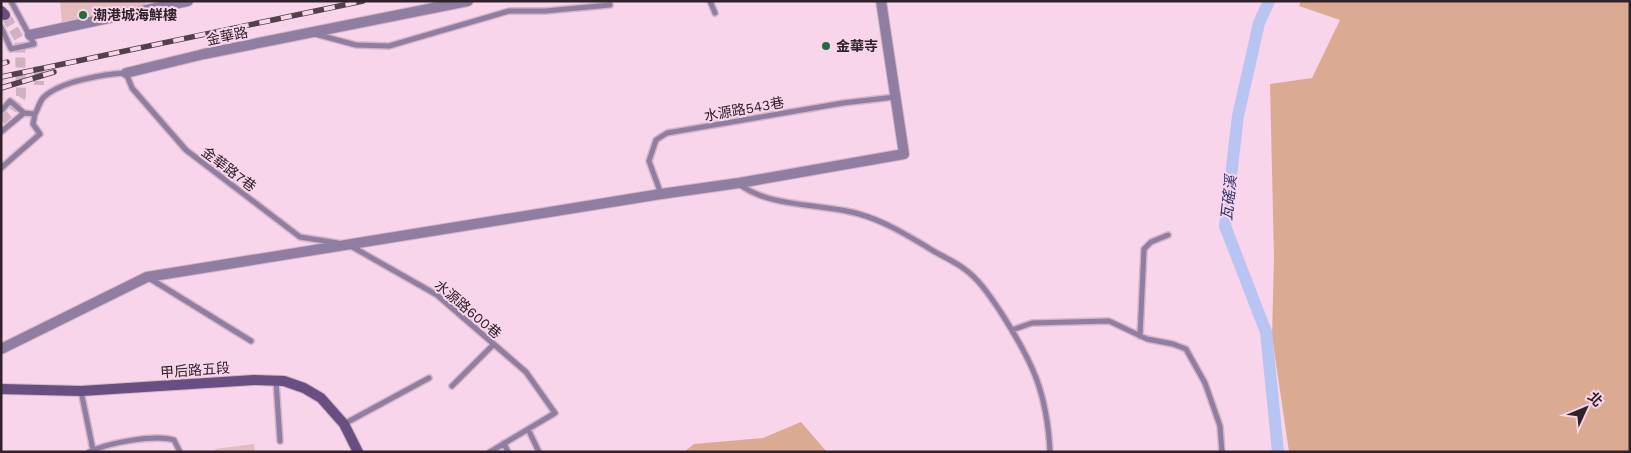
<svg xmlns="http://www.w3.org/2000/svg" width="1631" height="453" font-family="'Work Sans','Noto Sans TC',sans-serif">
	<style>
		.built { fill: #f3c9e3 }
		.green { fill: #daab92 }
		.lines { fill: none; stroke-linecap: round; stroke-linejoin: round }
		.canal { stroke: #b8c4f2; stroke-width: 12 }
		.building { fill: #e5bcbd }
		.street-tunnel { stroke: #d0b1c4; stroke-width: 10; stroke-dasharray: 10 5; stroke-linecap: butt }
		.secondary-tunnel { stroke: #d0b1c4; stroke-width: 10; stroke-dasharray: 10 5; stroke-linecap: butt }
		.lane-casing { stroke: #d4b5c7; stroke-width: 8 }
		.street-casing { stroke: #d4b5c7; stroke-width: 12 }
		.secondary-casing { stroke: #d4b5c7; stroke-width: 12 }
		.lane { stroke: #907ea2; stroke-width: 5 }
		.street { stroke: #907ea2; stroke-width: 10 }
		.secondary { stroke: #694e81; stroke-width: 10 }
		.rail-casing { stroke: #52414b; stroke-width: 5.5 }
		.rail { stroke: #f8d5ea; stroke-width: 4; stroke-dasharray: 11; stroke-linecap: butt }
		.poi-dot { fill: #246d3b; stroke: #f8d5ea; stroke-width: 2 }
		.labels { text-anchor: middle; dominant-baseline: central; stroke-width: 4; stroke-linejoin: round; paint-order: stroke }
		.poi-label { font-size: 14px; font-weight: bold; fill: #2f222a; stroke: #f8d5ea; text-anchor: start }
		.street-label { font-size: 14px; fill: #2f222a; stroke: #f8d5ea }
		.water-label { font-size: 15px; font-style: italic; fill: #2b346b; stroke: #f8d5ea }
	</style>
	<rect width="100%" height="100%" fill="#f8d5ea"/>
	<path class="built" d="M1,59L6,74L5,99L1,103Z"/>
	<path class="green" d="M1301,1H1630V452H1289L1272,336L1274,257L1270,84L1312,78L1340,20L1299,6Z
		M801,422L827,452H684L694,444L763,438Z"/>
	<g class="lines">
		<path class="canal" d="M1269,1L1259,23L1238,116L1225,226L1266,332L1278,452"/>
	</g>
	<path class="building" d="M60,1H145L146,7L62,23Z
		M254,444L255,452H216L215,449Z"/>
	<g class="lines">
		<path class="street-tunnel" d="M39,66V85"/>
		<path class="secondary-tunnel" d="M1,120L11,111L21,96L20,40L5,15"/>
		<defs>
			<path id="lane" d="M710,1L715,13
				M1,27L11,49L34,44L11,1
				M315,34L356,45L389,46L509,11H545L610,5
				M1,111L10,101L24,113L35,114C38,109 40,100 44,97C61,81 105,74 126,73L132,88L186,150L300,237L338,243
				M1,132L24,113
				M1,168L40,134L33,124L35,114
				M739,184C770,208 821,203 859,214C884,221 905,234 927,247C939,255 952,260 963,268C979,279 990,296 1000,311C1032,361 1047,391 1050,452
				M661,194L649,161L656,140L667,133L843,103L895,97
				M349,245L437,295L526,372L555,413L490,452
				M149,278L251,341
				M1012,330L1032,323L1109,321L1147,339L1173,344L1186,349L1205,383L1220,426L1222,452
				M1140,336L1144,249L1151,242L1168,235
				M276,381L280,441
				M452,386L493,345
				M81,391L93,450
				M344,424L429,378
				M528,429L539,452
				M504,443L508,452
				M89,452C107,443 155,434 174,440L180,452"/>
			<path id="street" d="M30,35L188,1
				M126,73L204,54L468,1
				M1,349L147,277L661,194L739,183L904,154L881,1"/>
			<path id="secondary" d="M1,11L5,15
				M1,389L81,391L254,380L284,381L304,388L321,398L344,424L358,452"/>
		</defs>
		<use href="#lane" class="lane-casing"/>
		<use href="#street" class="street-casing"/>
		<use href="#secondary" class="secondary-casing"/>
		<use href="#lane" class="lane"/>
		<use href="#street" class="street"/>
		<use href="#secondary" class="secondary"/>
		<defs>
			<path id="rail" d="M1,64L7,62
				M1,77L363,1
				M1,88L54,72"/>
		</defs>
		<use href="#rail" class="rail-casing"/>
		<use href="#rail" class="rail"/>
	</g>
	<g class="poi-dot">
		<circle cx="83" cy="15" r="5"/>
		<circle cx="826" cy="46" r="5"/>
	</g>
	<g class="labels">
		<g class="poi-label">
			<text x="93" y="15">潮港城海鮮樓</text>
			<text x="836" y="46">金華寺</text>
		</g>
		<g class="street-label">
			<text transform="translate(227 36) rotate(-12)">金華路</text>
			<text transform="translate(744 109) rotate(-10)">水源路543巷</text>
			<text transform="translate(229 169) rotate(37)">金華路7巷</text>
			<text transform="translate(468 309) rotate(40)">水源路600巷</text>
			<text transform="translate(195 370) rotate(-4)">甲后路五段</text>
		</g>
		<g class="water-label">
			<text transform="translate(1229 198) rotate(-84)">瓦磘溪</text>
		</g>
	</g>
	<rect width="1631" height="453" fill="none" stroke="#2f222a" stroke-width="5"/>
	<g transform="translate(1586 408) rotate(46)" stroke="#f8d5ea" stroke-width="4" paint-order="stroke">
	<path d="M0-4L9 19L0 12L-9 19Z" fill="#2f222a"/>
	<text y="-8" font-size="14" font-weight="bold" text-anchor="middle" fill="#2f222a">北</text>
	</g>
</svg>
